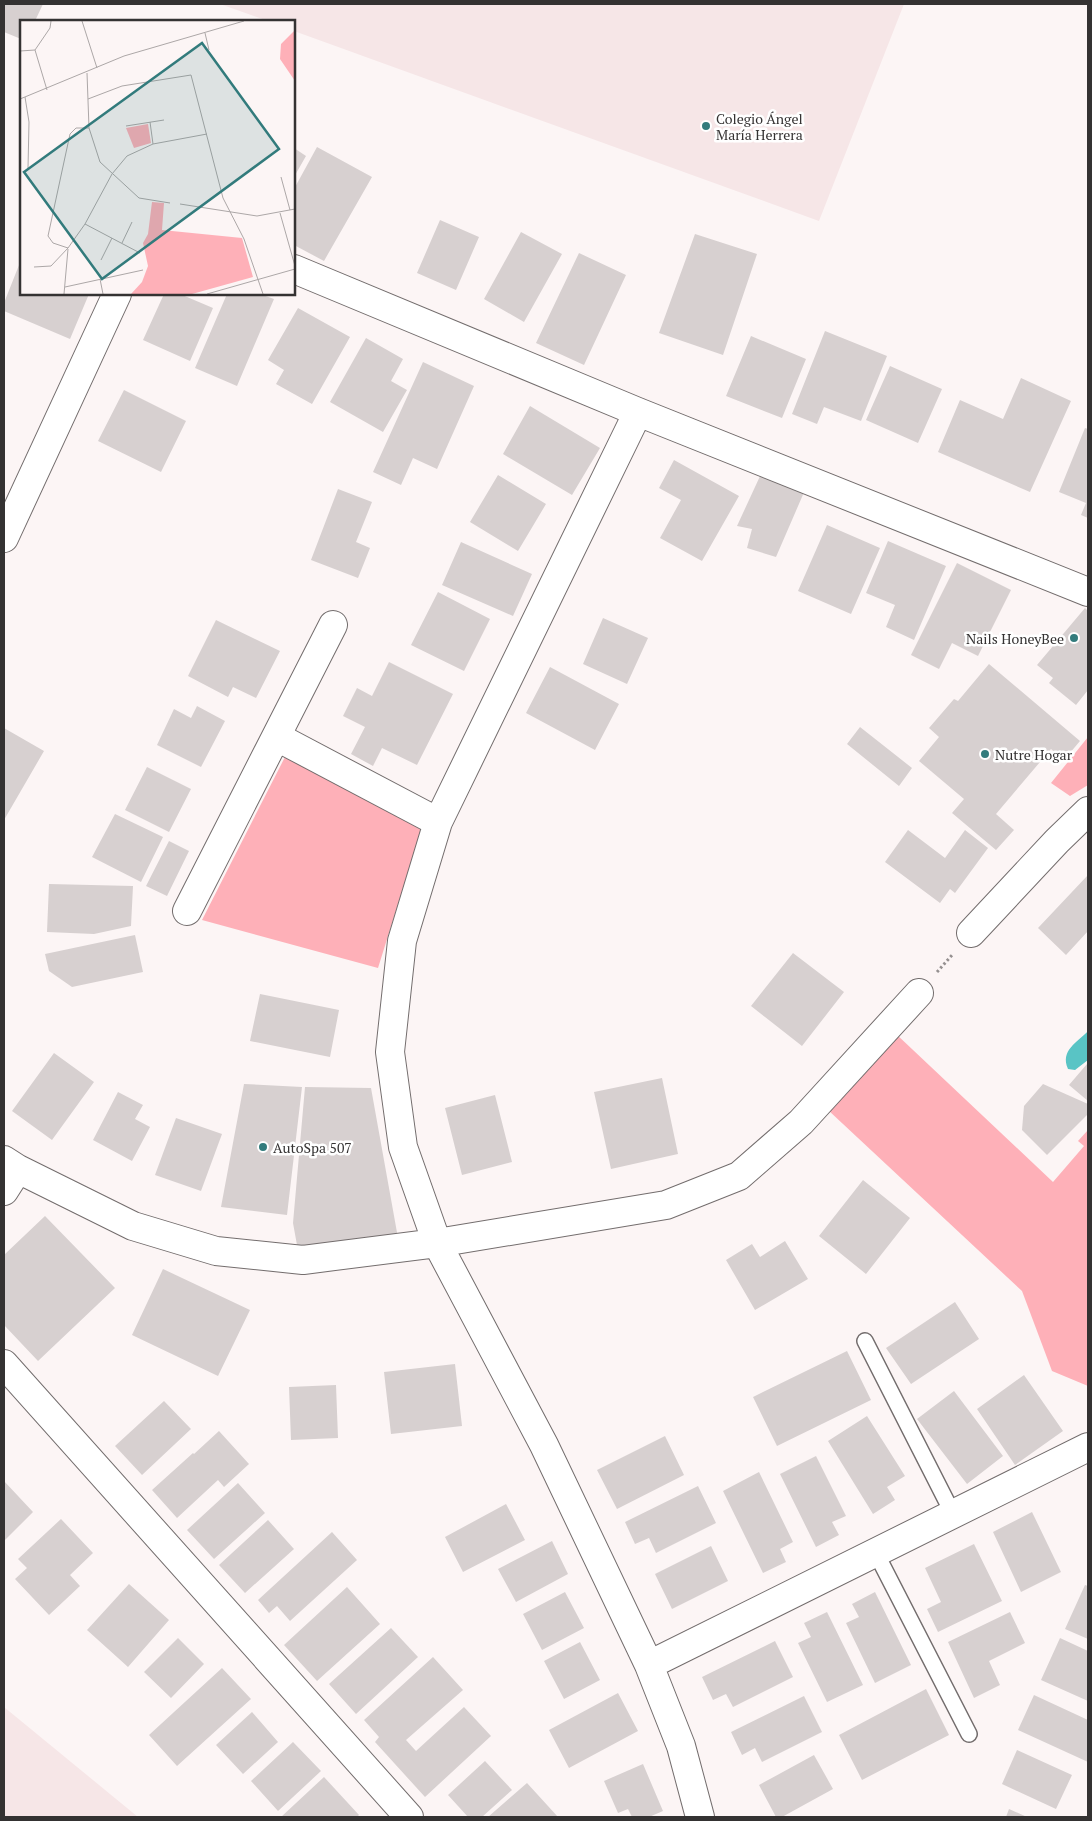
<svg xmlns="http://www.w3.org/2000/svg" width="1092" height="1821" font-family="'PT Serif',serif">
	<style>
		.built { fill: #f6e6e7 }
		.green { fill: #feb0b8 }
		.water { fill: #59c4c5 }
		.building { fill: #d7d0d0 }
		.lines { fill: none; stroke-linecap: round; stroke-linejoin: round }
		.service-casing { stroke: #736d6d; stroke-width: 18 }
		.minor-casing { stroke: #736d6d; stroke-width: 30 }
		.path { stroke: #959090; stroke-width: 3; stroke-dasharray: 2.5 2.5; stroke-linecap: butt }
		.service { stroke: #fff; stroke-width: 15 }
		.minor { stroke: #fff; stroke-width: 28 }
		.poi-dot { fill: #327b7c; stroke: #fff; stroke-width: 2 }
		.labels { text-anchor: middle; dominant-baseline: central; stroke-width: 5; stroke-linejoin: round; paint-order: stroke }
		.poi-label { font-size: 14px; fill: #343232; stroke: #fff; text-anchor: start }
		.inset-road { fill: none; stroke: #aca7a7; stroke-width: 1 }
		.view { fill: #327b7c; fill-opacity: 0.15; stroke: #327b7c; stroke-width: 2.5 }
		.inset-edge { fill: none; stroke: #343232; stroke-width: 2.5 }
	</style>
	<rect width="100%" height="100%" fill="#fcf5f5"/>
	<path class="built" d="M220,4H904L819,221L294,31V21H268Z
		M4,1707L138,1817H4Z"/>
	<path class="green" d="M1088,737V785L1070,796L1051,783Z
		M286,755L423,824L378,968L202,920Z
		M895,1033L1053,1182L1084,1146L1078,1141L1088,1130V1386L1052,1371L1022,1291L828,1110Z"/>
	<path class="water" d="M1088,1031V1060L1075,1070L1068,1069C1060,1050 1077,1043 1088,1031Z"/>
	<path class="building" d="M4,4H43L35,21H21V39L4,32Z
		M317,147L372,177L324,261L294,245V189Z
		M294,148L306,156L294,177Z
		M440,220L479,237L456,290L417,273Z
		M521,232L562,254L524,322L484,299Z
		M695,234L757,254L723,355L659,333Z
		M579,253L626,275L584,365L536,343Z
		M21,260V294H89L70,339L4,311V303Z
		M164,294H180L213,308L190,361L143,340Z
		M227,294H260L274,299L237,386L195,368Z
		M298,308L350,337L312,404L276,384L284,370L268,360Z
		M825,331L887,356L861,421L824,407L817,424L792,414Z
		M751,336L806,359L782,418L726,396Z
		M366,338L403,359L391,381L407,390L383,432L330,402Z
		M423,362L474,386L437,469L413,458L401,485L373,472Z
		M890,366L942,389L918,443L866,420Z
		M1021,378L1071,401L1030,492L938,452L960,400L1003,419Z
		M124,390L186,421L161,472L98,441Z
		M530,406L600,448L572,495L503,454Z
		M1085,428L1088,429V518L1081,515L1086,503L1059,492Z
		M674,460L739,496L702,561L660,538L681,500L659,488Z
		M761,474L805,490L776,557L747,548L752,529L737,526Z
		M498,475L546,504L518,551L470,522Z
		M338,489L372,502L356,542L370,548L358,578L311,560Z
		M827,525L880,548L851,614L798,591Z
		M888,541L946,566L914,640L886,627L895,605L866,593Z
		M461,542L532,574L513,616L442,585Z
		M957,563L1011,590L978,656L952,643L939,669L911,655Z
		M438,592L490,619L464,671L411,645Z
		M1085,608L1088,611V690L1076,705L1049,683L1053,678L1037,665Z
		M603,618L648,638L627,684L583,664Z
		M216,620L280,651L256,698L233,687L228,697L188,676Z
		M389,662L453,694L417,765L382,748L373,766L351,754L365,727L343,716L357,688L372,696Z
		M989,664L1080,741L1064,760L1051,749L996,814L1014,830L996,850L952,813L964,799L919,761L939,737L929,728L954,699L958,701Z
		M550,667L619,704L595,750L526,713Z
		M197,706L225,721L201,767L157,745L174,709L191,718Z
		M860,727L912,768L899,786L847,744Z
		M4,728L44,751L4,820Z
		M147,767L191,789L169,832L125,810Z
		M115,814L163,837L141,882L92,857Z
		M908,830L945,858L965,830L988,848L955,893L950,889L940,903L885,862Z
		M169,841L189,851L167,896L146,886Z
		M1088,875V931L1066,955L1038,928Z
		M49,884L133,886L131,926L94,934L47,932Z
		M135,935L143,972L72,987L49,971L45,954Z
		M793,953L844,992L802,1046L751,1006Z
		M260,994L339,1010L330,1057L250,1041Z
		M54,1053L94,1082L52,1140L12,1111Z
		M1087,1064L1088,1065V1101L1069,1085Z
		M662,1078L678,1154L611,1169L594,1092Z
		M244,1084L302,1087L287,1215L221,1207Z
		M1043,1084L1088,1104V1114L1047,1155L1022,1130L1024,1106Z
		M305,1087L371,1088L398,1238L333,1245H297L293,1223Z
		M118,1092L143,1105L135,1119L150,1127L132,1161L93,1140Z
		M495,1095L512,1162L462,1175L445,1108Z
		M176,1118L222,1134L201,1191L155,1175Z
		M863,1180L910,1218L866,1274L819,1236Z
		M45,1216L115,1288L38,1361L4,1325V1255Z
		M785,1241L808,1279L755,1310L726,1260L752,1244L760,1257Z
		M163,1269L250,1310L218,1376L132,1335Z
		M955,1302L979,1339L911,1384L886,1348Z
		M847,1351L871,1400L777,1446L753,1397Z
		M455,1364L462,1426L391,1434L384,1372Z
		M1024,1375L1063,1431L1015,1465L977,1409Z
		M336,1385L338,1438L291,1440L289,1387Z
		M954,1391L1003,1456L967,1484L917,1419Z
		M164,1401L191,1429L142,1475L115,1446Z
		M867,1416L905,1476L887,1487L895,1500L873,1514L828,1441Z
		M219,1431L249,1464L224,1487L218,1480L177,1518L152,1490L193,1453L194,1454Z
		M665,1436L684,1475L617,1509L597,1470Z
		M816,1456L846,1516L832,1522L839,1535L816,1547L780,1474Z
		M759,1472L793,1542L780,1549L786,1562L763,1573L723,1491Z
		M4,1481L33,1512L4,1541Z
		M238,1483L265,1513L214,1559L187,1530Z
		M698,1486L716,1523L656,1553L649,1538L635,1544L625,1522Z
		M506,1504L525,1540L463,1572L445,1537Z
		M1032,1512L1061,1572L1021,1592L993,1532Z
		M61,1519L93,1553L70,1575L80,1586L49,1615L15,1579L27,1568L18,1559Z
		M268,1520L294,1549L245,1593L219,1565Z
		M332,1532L357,1560L290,1621L277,1606L269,1613L258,1600Z
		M552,1541L568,1574L516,1602L498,1569Z
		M974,1544L1002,1601L938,1632L927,1609L941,1602L925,1568Z
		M711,1546L728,1581L672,1609L655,1574Z
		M129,1584L169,1620L128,1667L87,1630Z
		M1085,1585L1088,1586V1639L1065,1629Z
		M347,1587L380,1624L317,1681L284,1645Z
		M565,1592L584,1628L542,1650L523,1614Z
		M875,1592L911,1665L875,1683L846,1623L859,1617L852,1604Z
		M827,1612L863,1685L827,1702L798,1643L811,1637L804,1623Z
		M1010,1612L1025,1643L989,1661L1000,1685L974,1698L948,1642Z
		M391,1628L418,1657L356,1714L329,1684Z
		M178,1638L204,1664L171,1698L144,1672Z
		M1060,1638L1088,1651V1701L1041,1680Z
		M775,1641L793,1677L733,1707L726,1694L713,1700L702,1677Z
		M580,1642L600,1680L564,1699L544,1661Z
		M433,1657L463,1690L406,1740L416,1751L464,1707L491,1736L425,1797L375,1742L379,1737L364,1720Z
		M222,1668L251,1699L177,1766L149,1735Z
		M926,1689L949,1735L862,1780L839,1735Z
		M618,1693L638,1731L569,1768L549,1730Z
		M1034,1695L1088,1720V1762L1018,1730Z
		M804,1696L822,1732L762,1762L755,1748L742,1755L731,1732Z
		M252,1712L278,1742L243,1774L216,1745Z
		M293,1742L321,1771L278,1811L251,1781Z
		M1017,1750L1072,1775L1056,1809L1002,1784Z
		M814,1755L833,1789L782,1817H776L759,1785Z
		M485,1761L512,1790L482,1817H468L448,1795Z
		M643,1764L663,1811L649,1817H632L628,1809L618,1813L604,1781Z
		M324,1777L359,1815L357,1817H281Z
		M527,1783L558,1817H488Z
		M1009,1809L1027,1817H1006Z"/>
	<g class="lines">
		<defs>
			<path id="service" d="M865,1341L953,1514
				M876,1553L969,1734"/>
			<path id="minor" d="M294,269L638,412L1088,592
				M638,412L438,822L402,941L390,1052L403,1147L437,1243L544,1445L649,1665L681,1746L700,1817
				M4,538L117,294
				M277,737L438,822
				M187,911L333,625
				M971,933L1057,841L1088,811
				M4,1160L18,1169L133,1226L216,1251L303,1260L437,1243L666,1205L739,1176L801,1122L919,993
				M4,1191L18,1169
				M4,1364L409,1817
				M649,1665L1088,1447"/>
		</defs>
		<use href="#service" class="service-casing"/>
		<use href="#minor" class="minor-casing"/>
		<path class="path" d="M937,972L953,954"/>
		<use href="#service" class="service"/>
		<use href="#minor" class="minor"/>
	</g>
	<g class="poi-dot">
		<circle cx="706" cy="126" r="5"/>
		<circle cx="1074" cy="638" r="5"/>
		<circle cx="985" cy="754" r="5"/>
		<circle cx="263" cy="1147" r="5"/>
	</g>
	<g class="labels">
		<g class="poi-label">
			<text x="716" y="118">Colegio Ángel<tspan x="716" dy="16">María Herrera</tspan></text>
			<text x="1064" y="638" text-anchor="end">Nails HoneyBee</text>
			<text x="995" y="754">Nutre Hogar</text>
			<text x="273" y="1147">AutoSpa 507</text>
		</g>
	</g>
	<g transform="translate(20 20)">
		<rect width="275" height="275" fill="#fcf5f5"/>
		<path d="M275,10V61L260,39L261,24ZM128,104L131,123L114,128L106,108ZM132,182L144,183L142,210L222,218L233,257L172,274H111L122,262L128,246L123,223L128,214Z" fill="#feb0b8"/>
		<path class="inset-road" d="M62,1L77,48M185,13L189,30M0,31L15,30M67,53L69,108L80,142L119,178L150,183M27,70L15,30L30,8L31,1M5,77L9,102L8,148M0,79L104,36L224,1M68,79L102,66L171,55L203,178L224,219L243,274M130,102L133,124M106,106L144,100M261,157L270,190M160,184L237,196L275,189M260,193L275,246M65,204L120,233M102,223L112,202M48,228L33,223L28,216L50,114L56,108H69M81,240L92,218M14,247L31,246L48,228L65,204L92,154L107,136L133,124L187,114M80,259L83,274M45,267L123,250M44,274L48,229M187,274L275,249"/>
		<path class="view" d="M182,23L259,129L82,259L4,152Z"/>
		<rect width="275" height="275" class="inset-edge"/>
	</g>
	<rect width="1092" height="1821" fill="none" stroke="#343232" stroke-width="10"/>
</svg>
